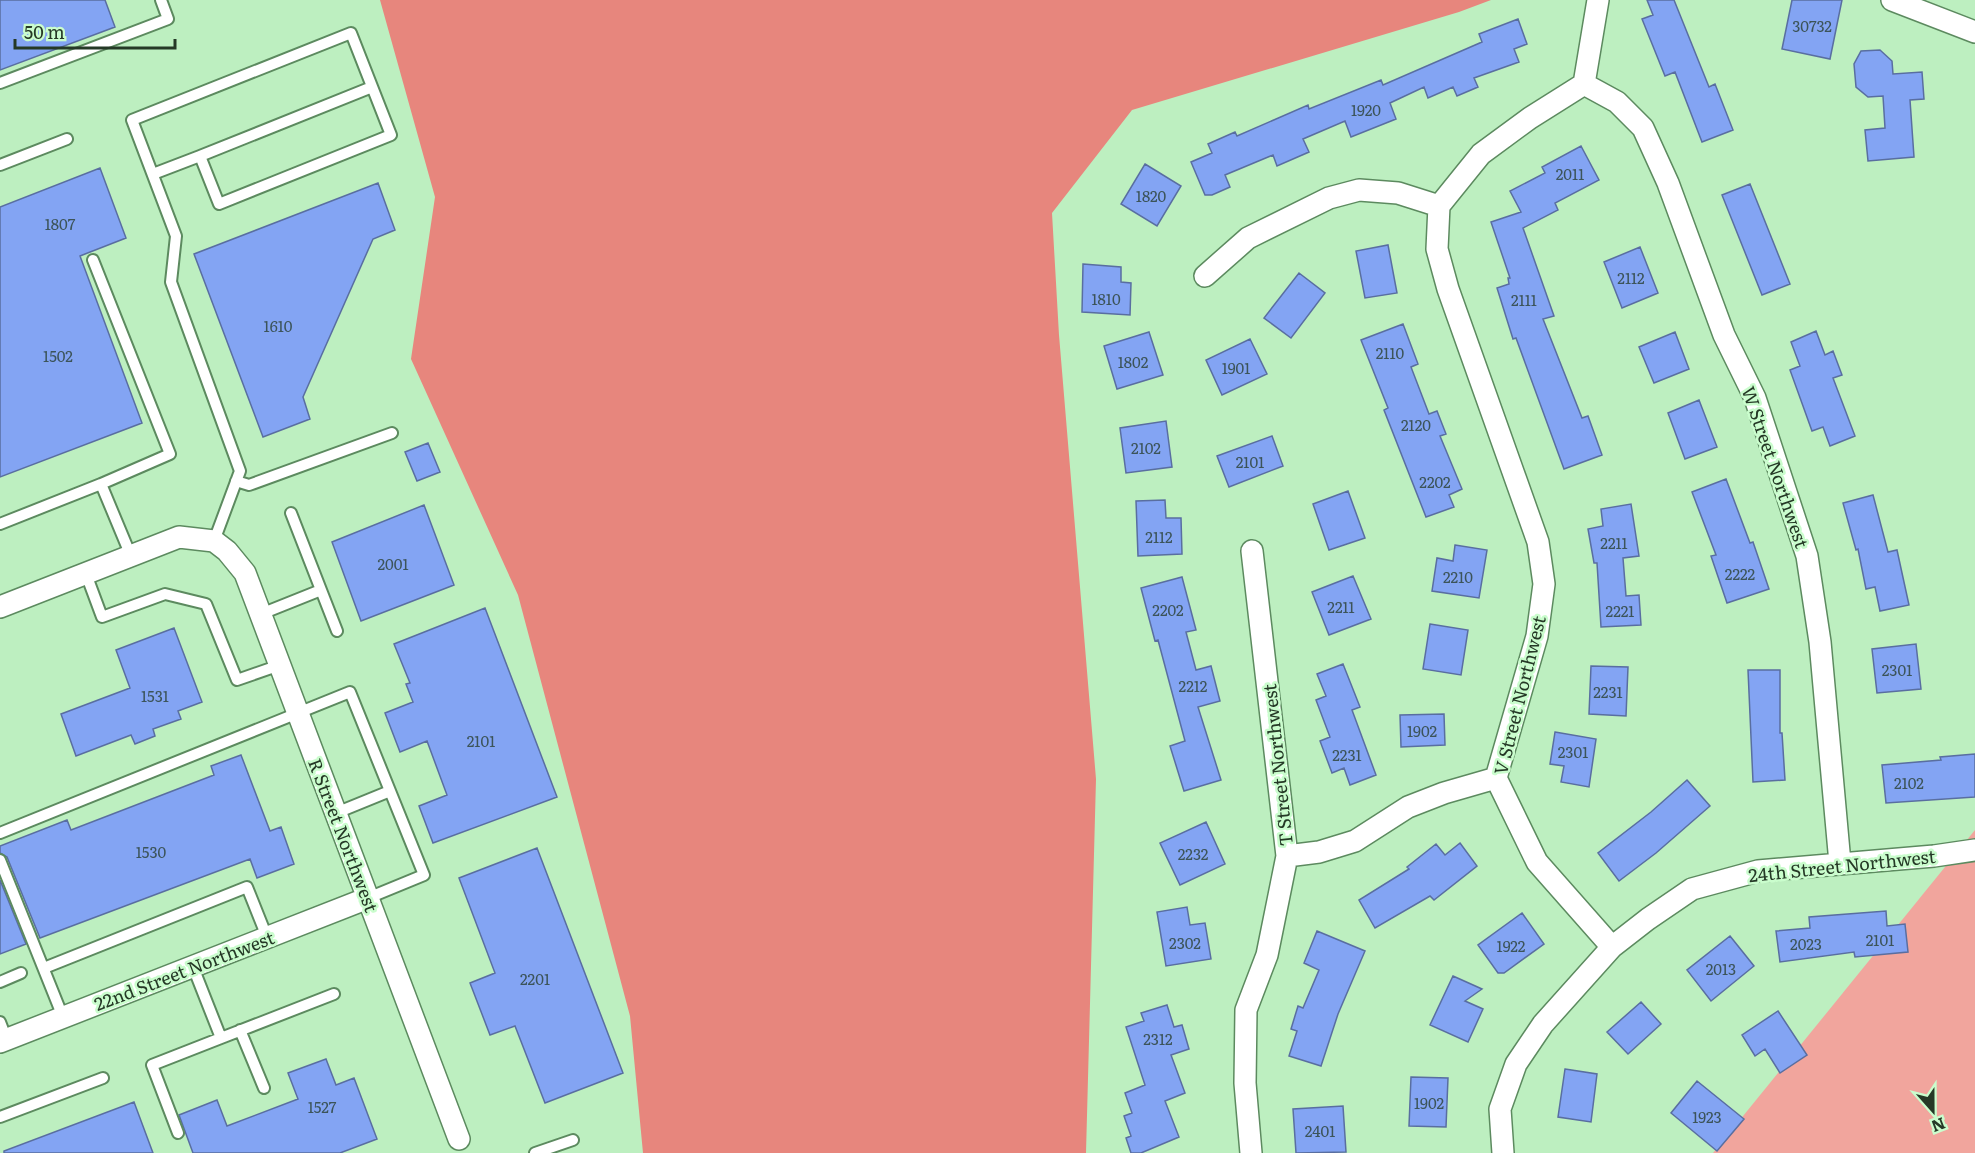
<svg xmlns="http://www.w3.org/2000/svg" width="1975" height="1153" font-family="Literata,serif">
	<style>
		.green { fill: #f1a59d }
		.forest { fill: #e7867d }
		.building { fill: #83a4f3; stroke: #596ea0; stroke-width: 1.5 }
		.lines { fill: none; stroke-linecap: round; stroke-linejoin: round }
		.service-casing { stroke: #5c8a5f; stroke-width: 14 }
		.minor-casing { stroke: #5c8a5f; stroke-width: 24 }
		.service { stroke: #fff; stroke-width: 10 }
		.minor { stroke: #fff; stroke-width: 21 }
		.labels { text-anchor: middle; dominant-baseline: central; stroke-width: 5; stroke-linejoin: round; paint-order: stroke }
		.number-label { font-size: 15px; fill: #3c5459 }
		.street-label { font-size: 18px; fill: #253926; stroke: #cafdcd }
	</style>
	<rect width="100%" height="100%" fill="#bdefc0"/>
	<path class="green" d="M1975,830V1153H1713Z"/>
	<path class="forest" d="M380,0H1491L1459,12L1132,110L1052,213L1059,335L1096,779L1086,1153H643L630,1016L518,595L411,359L435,197Z"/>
	<path class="building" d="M0,0H105L115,27L0,70Z
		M1647,0H1674L1709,87L1715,84L1733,130L1702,142L1675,72L1665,76L1642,19L1653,15Z
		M1792,0H1842L1830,59L1782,49Z
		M1518,19L1527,44L1514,49L1519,62L1474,78L1478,87L1457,96L1453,87L1428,98L1424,87L1390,103L1396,119L1351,137L1345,121L1303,139L1309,152L1277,166L1273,155L1225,175L1230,187L1212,195H1205L1191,162L1212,153L1208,144L1235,132L1237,136L1308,105L1309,109L1381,80L1383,85L1482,42L1479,34Z
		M1880,50L1892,61L1893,74L1922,72L1924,99L1910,100L1914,157L1868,161L1865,130L1885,128L1883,96L1868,97L1856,87L1854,64L1861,51Z
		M1581,146L1599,180L1555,203L1558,210L1523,228L1554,316L1543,319L1582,418L1588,416L1602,455L1564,469L1516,338L1513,339L1497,288L1509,284L1508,278H1510L1491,222L1521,212L1510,191L1545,173L1542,167Z
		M1145,164L1181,186L1157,226L1121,204Z
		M100,168L126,238L80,256L142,423L0,477V207Z
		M378,183L395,230L373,239L303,397L310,419L263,437L194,254Z
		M1750,184L1790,284L1762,295L1722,195Z
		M1388,245L1397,293L1365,298L1356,251Z
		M1640,247L1658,293L1622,308L1604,262Z
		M1083,264L1121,267V282L1131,283L1130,315L1082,312Z
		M1299,273L1325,293L1291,338L1264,318Z
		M1403,324L1418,364L1411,367L1429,414L1437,411L1446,434L1440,436L1462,489L1449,495L1454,507L1426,517L1384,410L1388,408L1361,340Z
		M1816,331L1825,355L1833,351L1842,375L1833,378L1855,436L1830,446L1823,427L1812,431L1790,370L1800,366L1791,342Z
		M1149,332L1163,375L1117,389L1104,346Z
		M1675,332L1689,369L1654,383L1639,347Z
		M1250,339L1267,374L1222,395L1206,360Z
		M1699,400L1717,447L1685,459L1668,413Z
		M1166,421L1172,467L1126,473L1120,428Z
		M1272,436L1283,466L1229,487L1217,456Z
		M428,443L440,472L417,481L405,452Z
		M1726,479L1750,543L1753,542L1769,589L1727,603L1711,556L1716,555L1692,492Z
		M1348,491L1365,538L1329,550L1313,504Z
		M1873,495L1888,552L1897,550L1909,605L1880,611L1875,587L1866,589L1858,549L1856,550L1843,503Z
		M1165,500L1166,518H1181L1182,554L1138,556L1136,501Z
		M1631,504L1639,556L1623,558L1626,596L1639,595L1641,625L1601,627L1597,563H1594L1588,529L1603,526L1601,509Z
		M424,505L454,585L361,621L332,542Z
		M1455,545L1487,550L1479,598L1432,591L1437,558L1453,561Z
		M1353,576L1371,619L1329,635L1312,592Z
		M1182,577L1196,630L1186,632L1196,670L1211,666L1220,701L1198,707L1221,780L1184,791L1170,746L1185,741L1158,640L1155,641L1141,588Z
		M485,608L557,797L433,843L419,806L447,795L427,741L400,752L385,713L413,702L406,684L410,683L394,644Z
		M1430,624L1468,630L1461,675L1423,669Z
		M174,628L202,702L178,711L181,719L153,729L155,736L135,744L131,735L76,756L61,714L130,688L116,650Z
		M1916,644L1921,689L1877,693L1872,649Z
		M1343,664L1360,707L1352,710L1376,775L1350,785L1344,768L1332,773L1320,741L1330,737L1316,700L1326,696L1317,674Z
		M1591,666L1628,667L1626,716L1589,714Z
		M1748,670H1780V733H1782L1785,780L1753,782Z
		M1444,714L1445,745L1401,747L1400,715Z
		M1555,732L1596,739L1589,787L1561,782L1564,766L1550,764Z
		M1975,754V797L1886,803L1882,765L1941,760L1940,757Z
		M241,755L270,831L281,827L294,864L257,878L250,859L40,938L7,857L0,853V846L67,820L71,830L214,775L211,766Z
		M1687,780L1710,806L1656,853L1619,881L1598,853L1651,812Z
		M1206,822L1225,864L1180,885L1160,843Z
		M1460,843L1477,866L1434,900L1430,896L1375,928L1359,900L1409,869L1407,867L1436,844L1445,855Z
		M537,848L623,1073L545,1103L515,1026L490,1035L470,983L495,973L459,878Z
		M0,880L26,944L0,954Z
		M1187,907L1190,925L1205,923L1211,959L1166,966L1157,912Z
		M1886,911L1887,926L1905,924L1908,952L1855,957L1854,952L1780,962L1776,931L1810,928L1809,917Z
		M1522,913L1544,944L1504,973H1498L1478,945Z
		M1317,931L1365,951L1338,1014L1321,1066L1289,1056L1297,1031L1291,1029L1298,1006L1303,1008L1319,970L1304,963Z
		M1730,936L1754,966L1711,1001L1687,970Z
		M1453,976L1482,989L1465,1001L1483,1009L1468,1042L1430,1025Z
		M1641,1002L1661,1024L1628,1054L1607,1032Z
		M1167,1005L1174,1027L1182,1025L1189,1049L1171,1055L1185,1093L1165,1101L1179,1137L1141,1153H1131L1126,1138L1131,1136L1124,1116L1132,1113L1125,1093L1145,1085L1126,1027L1144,1021L1141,1013Z
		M1778,1011L1807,1055L1780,1073L1765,1049L1755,1056L1742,1035Z
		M326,1059L336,1085L354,1078L377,1139L340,1153H193L179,1115L217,1100L227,1126L298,1099L288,1073Z
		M1565,1069L1597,1074L1591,1122L1558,1117Z
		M1411,1077L1448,1078L1446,1127L1409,1126Z
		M1697,1081L1744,1119L1717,1151L1671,1113Z
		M134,1102L153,1153H4V1151Z
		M1343,1106L1346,1152L1296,1153L1293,1109Z"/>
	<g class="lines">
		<defs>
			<path id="service" d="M0,83L168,19L161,0
				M200,156L372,87
				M0,165L67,139
				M153,174L200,156L219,204L391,135L351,33L132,120L176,236L171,282L240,471L214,541
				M93,260L170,454L101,484
				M236,481L249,485L392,433
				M0,524L101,484L131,556
				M86,574L102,617L165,594L206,604L237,680L280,665
				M321,590L337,631
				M261,614L321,590L291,513
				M336,813L390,791
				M0,833L350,692L424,875L368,898
				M0,860L63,1017
				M44,968L247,887L267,937
				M0,982L21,973
				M0,1022L7,1040
				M240,1030L264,1088
				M221,1038L334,994
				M0,1117L103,1078
				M178,1133L152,1065L221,1038L193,967
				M535,1153L573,1140"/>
			<path id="minor" d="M1892,0L1975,32
				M1584,84L1617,102L1643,128L1668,183L1724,335L1755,398L1807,556L1820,642L1840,863
				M1439,206L1437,249L1448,289L1538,542L1544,584L1537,636L1496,778L1537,862L1612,947
				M1205,276L1248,238L1329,198L1359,190L1398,193L1439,206L1481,154L1530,118L1584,84L1598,0
				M0,607L179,537L214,541L227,551L245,573L459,1139
				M1287,856L1319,852L1355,841L1408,807L1444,793L1496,778
				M0,1042L368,898
				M1251,1153L1245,1083L1246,1010L1267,955L1287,856L1252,551
				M1503,1153L1500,1109L1516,1064L1543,1024L1612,947L1648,919L1692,889L1758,871L1934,856L1975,850"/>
		</defs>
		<use href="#service" class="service-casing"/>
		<use href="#minor" class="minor-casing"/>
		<use href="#service" class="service"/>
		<use href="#minor" class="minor"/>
	</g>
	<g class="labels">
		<g class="number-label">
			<text x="1812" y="25">30732</text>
			<text x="1366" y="109">1920</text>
			<text x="1570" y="173">2011</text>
			<text x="1151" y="195">1820</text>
			<text x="60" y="223">1807</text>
			<text x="1631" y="277">2112</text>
			<text x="1106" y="298">1810</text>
			<text x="1524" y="299">2111</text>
			<text x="278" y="325">1610</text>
			<text x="1390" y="352">2110</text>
			<text x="58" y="355">1502</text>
			<text x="1133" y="361">1802</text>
			<text x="1236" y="367">1901</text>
			<text x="1416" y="424">2120</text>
			<text x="1146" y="447">2102</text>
			<text x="1250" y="461">2101</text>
			<text x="1435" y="481">2202</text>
			<text x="1159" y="536">2112</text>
			<text x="1614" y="542">2211</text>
			<text x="393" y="563">2001</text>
			<text x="1740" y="573">2222</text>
			<text x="1458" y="576">2210</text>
			<text x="1341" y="606">2211</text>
			<text x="1168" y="609">2202</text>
			<text x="1620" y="610">2221</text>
			<text x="1897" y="669">2301</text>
			<text x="1193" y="685">2212</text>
			<text x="1608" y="691">2231</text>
			<text x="155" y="695">1531</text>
			<text x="1422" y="730">1902</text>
			<text x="481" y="740">2101</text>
			<text x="1573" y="751">2301</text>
			<text x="1347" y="754">2231</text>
			<text x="1909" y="782">2102</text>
			<text x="151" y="851">1530</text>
			<text x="1193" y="853">2232</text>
			<text x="1880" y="939">2101</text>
			<text x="1185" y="942">2302</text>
			<text x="1806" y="943">2023</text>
			<text x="1511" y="945">1922</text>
			<text x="1721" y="968">2013</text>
			<text x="535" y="978">2201</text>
			<text x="1158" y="1038">2312</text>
			<text x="1429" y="1102">1902</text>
			<text x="322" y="1106">1527</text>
			<text x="1707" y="1116">1923</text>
			<text x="1320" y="1130">2401</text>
		</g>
		<g class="street-label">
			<text transform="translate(1776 467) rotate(71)">W Street Northwest</text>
			<text transform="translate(1519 695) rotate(-76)">V Street Northwest</text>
			<text transform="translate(1277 765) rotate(-96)">T Street Northwest</text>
			<text transform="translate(344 835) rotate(69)">R Street Northwest</text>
			<text transform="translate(1842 865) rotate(-6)">24th Street Northwest</text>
			<text transform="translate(184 970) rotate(-21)">22nd Street Northwest</text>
		</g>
	</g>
	<g transform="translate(1933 1111) rotate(159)" stroke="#cafdcd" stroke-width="4.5" paint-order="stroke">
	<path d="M0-4.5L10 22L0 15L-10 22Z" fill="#253926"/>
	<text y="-9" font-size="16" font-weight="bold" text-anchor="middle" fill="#253926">N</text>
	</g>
	<path d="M15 39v9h160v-9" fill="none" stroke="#253926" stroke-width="3"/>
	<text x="24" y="39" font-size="18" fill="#253926" stroke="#cafdcd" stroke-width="4.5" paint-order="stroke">50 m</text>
</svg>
